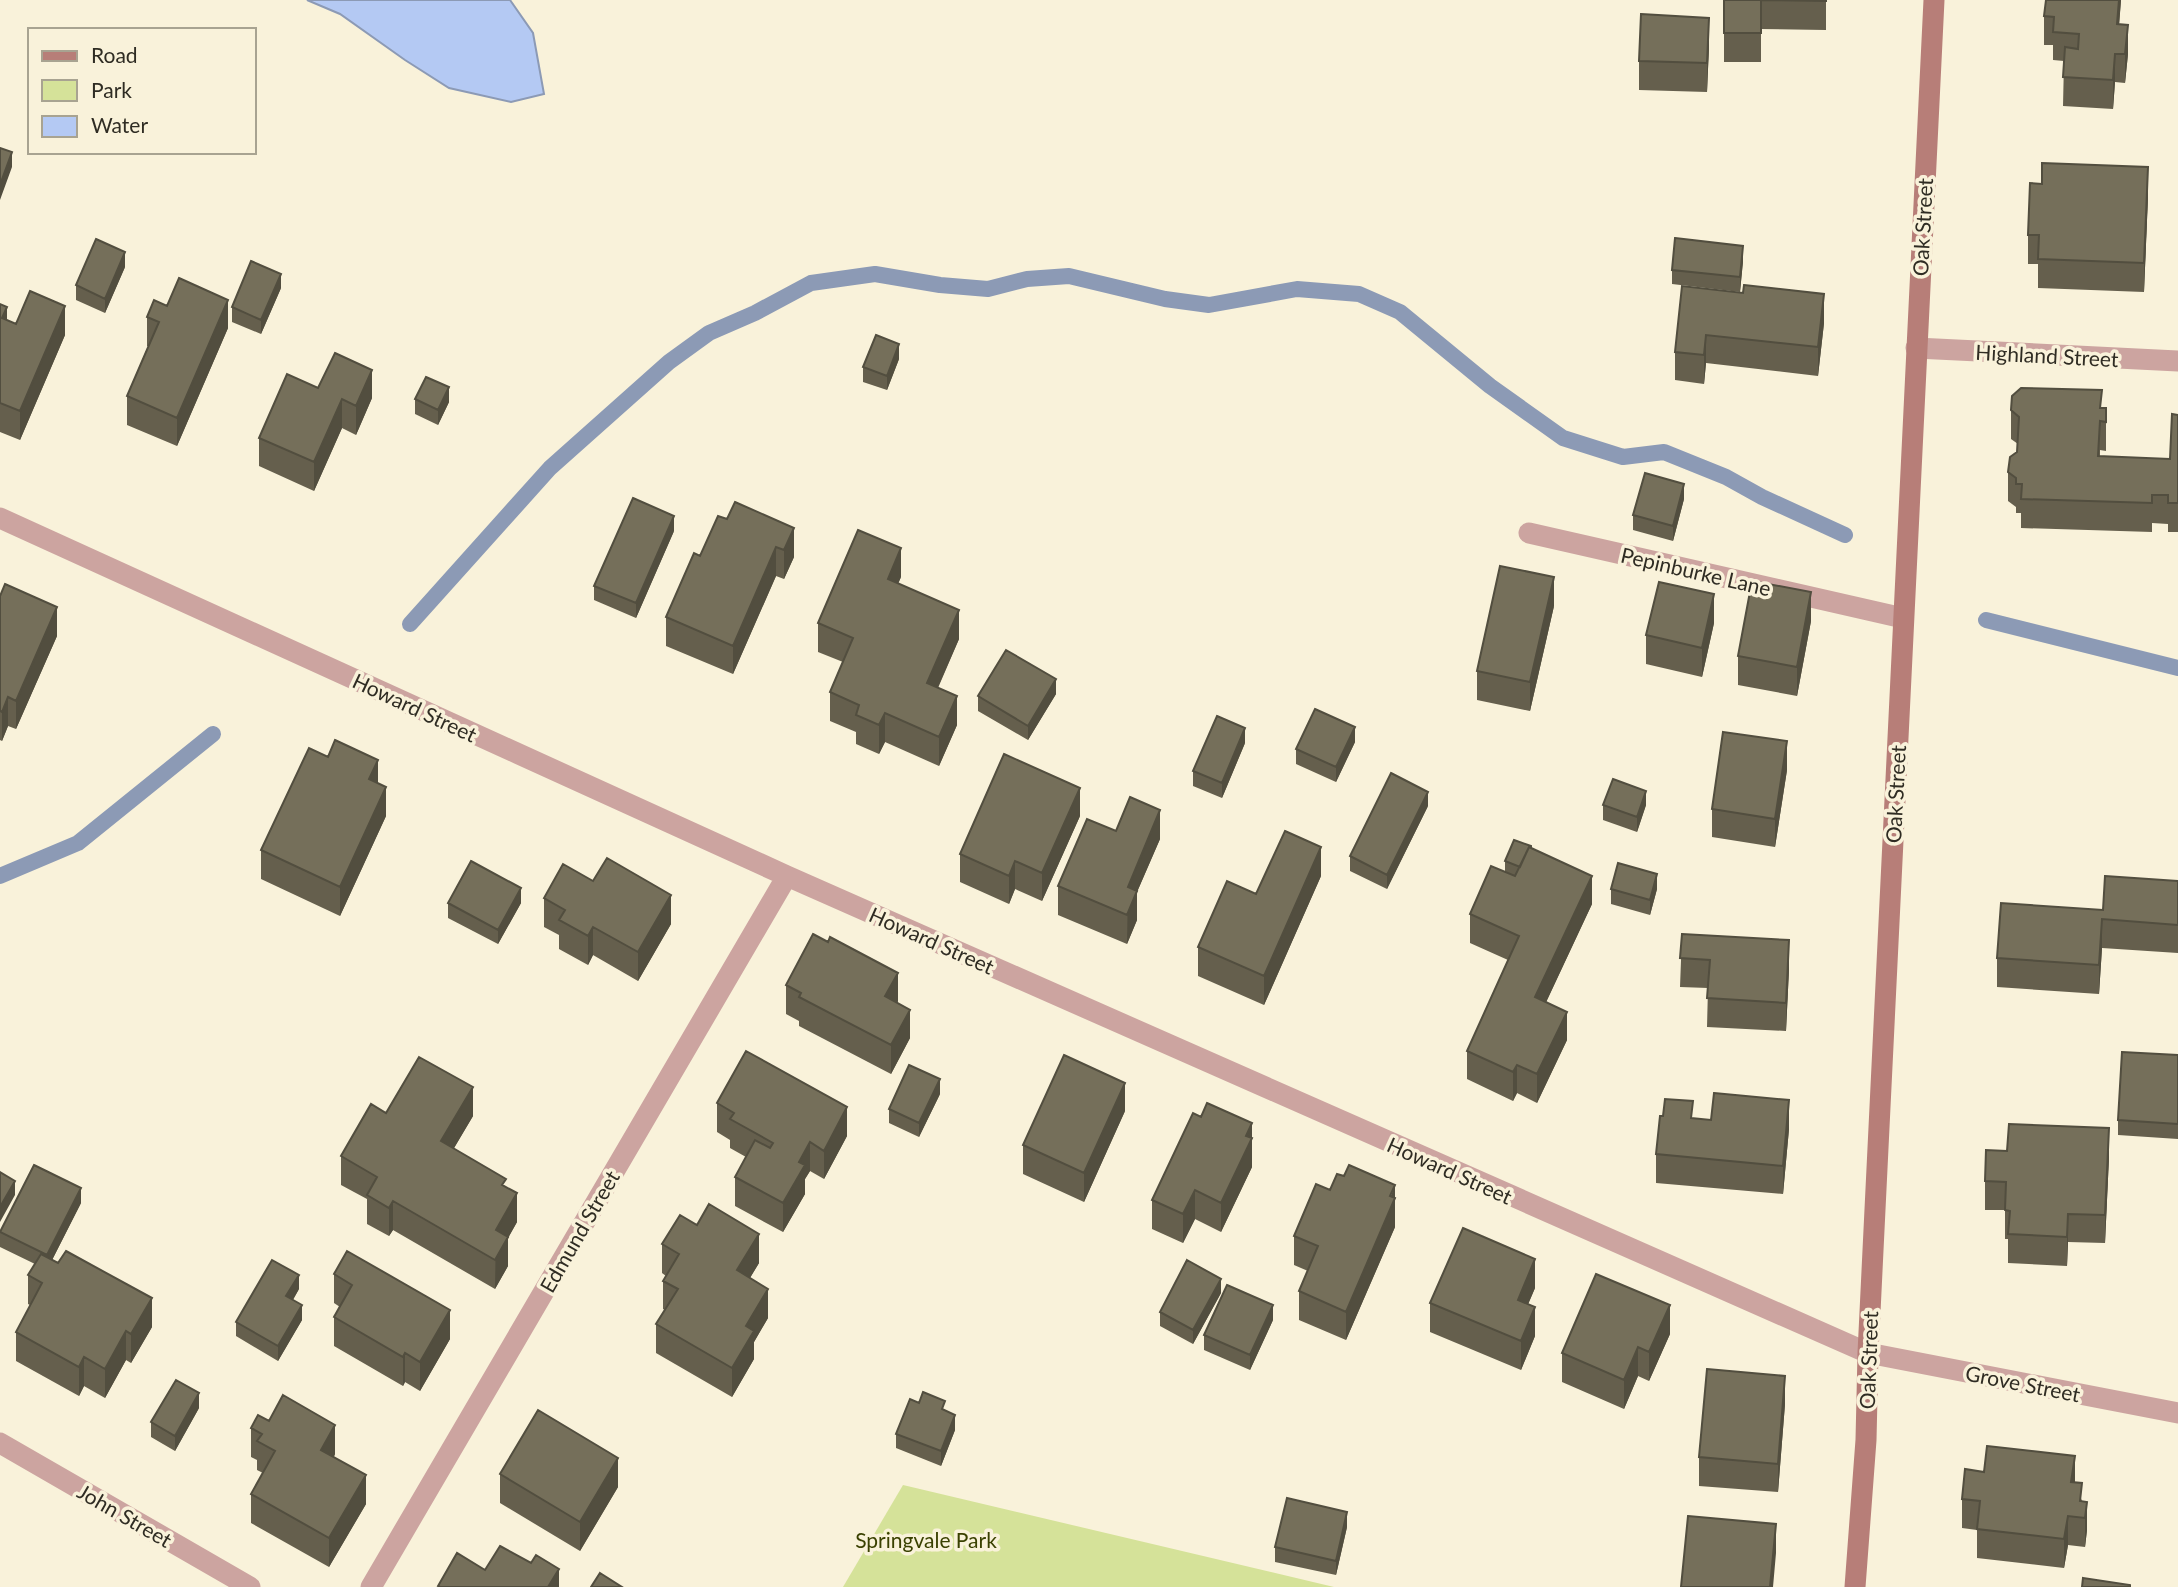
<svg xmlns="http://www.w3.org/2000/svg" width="2178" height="1587" font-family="Lato,sans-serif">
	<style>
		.green { fill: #d5e299 }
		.water { fill: #b4c9f3; stroke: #8c9ab5; stroke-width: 2 }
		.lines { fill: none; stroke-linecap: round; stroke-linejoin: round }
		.stream { stroke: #8c9ab5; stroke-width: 16 }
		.minor { stroke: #cca4a0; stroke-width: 21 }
		.secondary { stroke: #b77e78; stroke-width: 21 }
		.wall { fill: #655f4d }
		.shaded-wall { fill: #524e3f }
		.building { fill: #756f5a; stroke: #524e3f; stroke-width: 2 }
		.labels { text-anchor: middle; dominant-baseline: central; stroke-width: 7; stroke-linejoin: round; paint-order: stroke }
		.street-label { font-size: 21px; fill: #2f2c23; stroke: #f9f2da }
		.park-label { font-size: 21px; fill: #3a4101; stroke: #f9f2da }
	</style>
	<rect width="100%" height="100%" fill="#f9f2da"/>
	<path class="green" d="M903,1485L1334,1587H843Z"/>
	<path class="water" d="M307,0H510L533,33L544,94L511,102L449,88L405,60L340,14Z"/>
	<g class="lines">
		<path class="stream" d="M1986,620L2178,668
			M410,624L550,468L669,362L709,333L755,313L811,283L875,274L940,285L988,289L1027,279L1069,276L1165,299L1209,305L1297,289L1359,294L1400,312L1490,386L1563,438L1623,457L1664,452L1726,477L1762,497L1845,535
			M0,876L78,843L213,734"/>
		<path class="minor" d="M1916,348L2178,361
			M0,518L787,876L1868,1353L2178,1413
			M1529,533L1903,618
			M0,1443L250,1587
			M371,1587L787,876"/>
		<path class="secondary" d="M1855,1587L1866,1440L1868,1353L1934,0"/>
	</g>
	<path class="wall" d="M1724,0H1826V30L1761,29V62H1724Z
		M2046,0H2121L2119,24L2128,54L2125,83L2115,82L2113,109L2063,106L2064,61L2053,60V45H2044V16Z
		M1709,46L1707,92L1639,90V61Z
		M2148,196L2144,292L2038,288V264H2028V235Z
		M1743,261L1740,292L1672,284V270Z
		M125,267L105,313L76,300V285Z
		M1682,286L1824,323L1818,376L1706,363L1704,384L1675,380V352Z
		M281,288L261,334L232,322V307Z
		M0,304L7,320L16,324L65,335L20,440L0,432Z
		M147,317L228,328L177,446L127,425V396L148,346H147Z
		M899,359L887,390L863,382V367Z
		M318,388L372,398L356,435L342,428L314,491L259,466V438Z
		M415,399L449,402L438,425L415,414Z
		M2106,408V451L2100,450V456L2170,459L2178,415V532H2168V524L2152,523V532L2021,528V513H2016V507L2008,501V472L2017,452L2018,444L2011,439V410Z
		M1684,499L1673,541L1633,530V515Z
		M735,502L794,557L784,579L776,576L733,674L666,646V617L700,556L727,519Z
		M674,531L636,618L594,600V586Z
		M901,577L898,583L959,639L938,688L957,725L939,766L885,742L879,754L856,744V732L830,721V692L843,662L818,652V623Z
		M0,596L57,636L16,729L8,726L2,741L0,740Z
		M1554,606L1530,711L1477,700V671Z
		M1811,621L1797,696L1738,685V656Z
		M1714,623L1702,677L1646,664V635Z
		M1056,694L1028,740L978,711V696Z
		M1355,742L1336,782L1296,764V749Z
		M1245,743L1222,798L1193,786V771Z
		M1787,770L1775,847L1712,837V809Z
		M378,783L386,816L340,916L261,879V850Z
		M1603,805H1646L1637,832L1603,820Z
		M1428,806L1387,889L1350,871V856Z
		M1080,816L1042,901L1015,889L1009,904L960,882V854Z
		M1116,831L1160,839L1137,892V920L1127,944L1058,915V886Z
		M1531,848L1592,904L1546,1002L1567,1040L1537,1103L1517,1093L1513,1101L1467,1079V1051L1508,960L1470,943V914L1505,872V861Z
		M1321,876L1264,1005L1198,976V947L1256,894Z
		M2178,881V953L2102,948L2099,994L1997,987V958L2103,910Z
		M1611,889H1657L1650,915L1611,904Z
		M544,898L671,924L638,981L593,955L588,965L559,949V935L544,927Z
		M448,903H521L498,944L448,918Z
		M1682,934L1789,969L1786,1031L1707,1027L1708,988L1680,987Z
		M786,985L898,1001L897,1003L910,1038L891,1074L799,1026V1021L786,1014Z
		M2178,1055V1139L2118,1135V1120Z
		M940,1094L919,1137L889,1123V1109Z
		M717,1103L847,1136L824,1179L810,1171L805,1179V1194L783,1232L735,1206V1177L746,1157L730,1148V1140L717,1132Z
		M1125,1111L1084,1202L1023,1174V1145Z
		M386,1113L473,1116L454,1148L506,1187L517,1222L508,1238V1266L495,1289L393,1230L389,1236L367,1224V1199L341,1185V1156Z
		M1201,1117L1252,1123V1167L1221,1232L1195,1219L1183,1243L1152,1229V1200Z
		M1693,1118L1789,1129L1783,1194L1656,1183V1154Z
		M2109,1157L2105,1243L2068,1242L2067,1266L2008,1263V1239H2005V1210H1985V1181Z
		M1330,1190L1395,1198V1227L1346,1340L1299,1320V1291L1308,1271L1294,1265V1236Z
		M81,1203L52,1260L152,1327L131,1363L126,1360L105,1398L84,1386L79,1396L16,1361V1332L30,1305L28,1304V1275L35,1264L0,1247V1231Z
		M662,1244L759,1263L750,1278L768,1318L754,1342V1359L732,1397L656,1353V1324L665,1310L663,1309V1281L666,1276L662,1273Z
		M334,1274L450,1339L420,1391L405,1382L403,1386L334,1346V1317L340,1307L334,1303Z
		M1535,1288L1528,1304L1535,1336L1521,1370L1430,1332V1303Z
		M299,1289L293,1300L302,1320L278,1361L236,1336V1322Z
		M1221,1293L1193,1344L1160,1326V1312Z
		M1273,1320L1250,1370L1204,1350V1335Z
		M1670,1334L1649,1381L1638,1376L1624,1409L1562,1382V1353Z
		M919,1403L945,1411L955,1430L941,1466L896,1448V1434Z
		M1785,1404L1778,1492L1699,1486V1457Z
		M199,1408L175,1451L151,1437V1422Z
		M251,1428L335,1454L334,1457L366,1504L329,1567L251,1523V1494L263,1473L257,1470V1460L251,1457Z
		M500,1474L618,1487L580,1551L500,1503Z
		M2075,1482L2082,1501L2087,1502V1530L2085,1547L2068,1545L2064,1568L1977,1558V1530L1962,1528V1499Z
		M1347,1527L1336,1575L1275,1562V1547Z"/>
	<path class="shaded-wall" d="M2119,0H2121L2117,53V24Z
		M1709,18V46L1707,92V63Z
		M2128,25V54L2125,83V54Z
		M2115,54V82L2113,109V80Z
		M12,152V167L0,200V185Z
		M2148,167V196L2144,292V263Z
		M1743,246V261L1740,292V277Z
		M125,252V267L105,313V299Z
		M281,274V288L261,334V320Z
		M1824,294V323L1818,376V347Z
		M228,300V328L177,446V418Z
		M65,306V335L20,440V411Z
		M7,307V336L2,318Z
		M1706,335V363L1704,384V355Z
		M899,344V359L887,390V376Z
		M372,370V398L356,435V406Z
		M449,387V402L438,425V410Z
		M342,399V428L314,491V462Z
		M1684,484V499L1673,541V526Z
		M674,516V531L636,618V603Z
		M794,528V557L784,579V550Z
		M776,547V576L733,674V646Z
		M901,548V577L888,608V579Z
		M1554,577V606L1530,711V682Z
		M1811,592V621L1797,696V667Z
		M1714,594V623L1702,677V648Z
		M57,607V636L16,729V701Z
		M959,610V639L927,712V683Z
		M1056,679V694L1028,740V726Z
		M957,696V725L939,766V737Z
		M8,697V726L2,741V712Z
		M885,713V742L879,754V725Z
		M1355,727V742L1336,782V767Z
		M1245,728V743L1222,798V783Z
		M1787,741V770L1775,847V819Z
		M378,760V789L369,779Z
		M386,787V816L340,916V887Z
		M1080,788V816L1042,901V873Z
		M1646,791V805L1637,832V817Z
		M1428,792V806L1387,889V875Z
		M1160,810V839L1137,892V920L1127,944L1128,887Z
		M1321,847V876L1264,1005V976Z
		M1015,861V889L1009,904V876Z
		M1657,874V889L1650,915V900Z
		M1592,876V904L1535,1026V997Z
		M521,888V903L498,944V930Z
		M671,895V924L638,981V952Z
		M2102,919V948L2099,994V965Z
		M593,927V955L588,965V936Z
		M1789,940V969L1786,1031V1003Z
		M898,973V1001L885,1025V996Z
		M910,1010V1038L891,1074V1045Z
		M1567,1012V1040L1537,1103V1074Z
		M1517,1065V1093L1513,1101V1072Z
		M940,1079V1094L919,1137V1123Z
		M1125,1083V1111L1084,1202V1173Z
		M473,1087V1116L441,1170V1141Z
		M1789,1100V1129L1783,1194V1166Z
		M847,1107V1136L824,1179V1151Z
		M1252,1123V1167L1221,1232V1203L1246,1136Z
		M2109,1128V1157L2105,1243V1215Z
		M810,1142V1171L805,1179V1194L783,1232V1203L799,1162Z
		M15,1181V1195L0,1222V1207Z
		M1395,1185V1227L1346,1340V1312Z
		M81,1188V1203L47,1270V1255Z
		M1195,1190V1219L1183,1243V1214Z
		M517,1193V1222L508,1238V1266L495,1289L496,1230Z
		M393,1201V1230L389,1236V1208Z
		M2068,1214V1242L2067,1266V1237Z
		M759,1234V1263L737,1299V1270Z
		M1535,1259V1288L1518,1328V1300Z
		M299,1275V1289L286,1311V1296Z
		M1221,1279V1293L1193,1344V1330Z
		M768,1289V1318L754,1342V1359L732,1397V1368L746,1326Z
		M152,1298V1327L131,1363V1334Z
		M302,1305V1320L278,1361V1346Z
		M1273,1305V1320L1250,1370V1355Z
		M1670,1305V1334L1649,1381V1352Z
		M1535,1307V1336L1521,1370V1341Z
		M450,1310V1339L420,1391V1362Z
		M126,1331V1360L105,1398V1369Z
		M1638,1347V1376L1624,1409V1380Z
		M405,1353V1382L403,1386V1357Z
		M84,1357V1386L79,1396V1367Z
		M1785,1376V1404L1778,1492V1464Z
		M199,1393V1408L175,1451V1436Z
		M955,1415V1430L941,1466V1451Z
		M335,1425V1454L321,1479V1450Z
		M2075,1456V1484L2071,1482Z
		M618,1458V1487L580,1551V1522Z
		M366,1475V1504L329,1567V1538Z
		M2087,1502V1530L2085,1547V1518Z
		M1347,1512V1527L1336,1575V1561Z
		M2068,1516V1545L2064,1568V1539Z
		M1776,1524V1553L1773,1587H1770Z
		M559,1569V1587H548Z"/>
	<path class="building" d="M1724,0H1826V1L1761,0V33H1724Z
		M2046,0H2119L2117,24L2128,25L2125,54H2115L2113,80L2063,77L2065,47L2078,49L2079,34L2053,32L2054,17L2044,16Z
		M1641,14L1709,18L1707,63L1639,61Z
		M0,148L12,152L0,185Z
		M2042,163L2148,167L2144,263L2038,259L2039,235H2028L2030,183L2042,184Z
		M1675,238L1743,246L1740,277L1672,270Z
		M96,239L125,252L105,299L76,285Z
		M251,261L281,274L261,320L232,307Z
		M179,278L228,300L177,418L127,396L159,322L147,317L154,300L167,306Z
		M1744,285L1824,294L1818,347L1706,335L1704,355L1675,352L1682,286L1743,293Z
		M30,291L65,306L20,411L0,403V304L7,307L2,318L16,324Z
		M876,335L899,344L887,376L863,367Z
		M335,353L372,370L356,406L342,399L314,462L259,438L287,374L318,388Z
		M426,377L449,387L438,410L415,399Z
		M2021,388L2102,390L2100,408H2106V422L2100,421L2098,456L2170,459L2172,414L2178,415V503H2168V495H2152V503L2021,499L2022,484H2016V478L2008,472L2010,457L2017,452L2019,417L2011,410L2012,396Z
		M1645,473L1684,484L1673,526L1633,515Z
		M633,498L674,516L636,603L594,586Z
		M735,502L794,528L784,550L776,547L733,646L666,617L694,553L700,556L718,516L727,519Z
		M858,530L901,548L888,579L959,610L927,683L957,696L939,737L885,713L879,725L856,715L859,705L830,692L853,638L818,623Z
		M1500,566L1554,577L1530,682L1477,671Z
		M1752,581L1811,592L1797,667L1738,656Z
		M1659,582L1714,594L1702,648L1646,635Z
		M5,584L57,607L16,701L8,697L2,712L0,711V596Z
		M1006,650L1056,679L1028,726L978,696Z
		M1315,709L1355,727L1336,767L1296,749Z
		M1217,716L1245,728L1222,783L1193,771Z
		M1723,732L1787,741L1775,819L1712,809Z
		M335,740L378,760L369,779L386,787L340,887L261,850L309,748L328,757Z
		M1004,754L1080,788L1042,873L1015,861L1009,876L960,854Z
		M1391,773L1428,792L1387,875L1350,856Z
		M1613,779L1646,791L1637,817L1603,805Z
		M1130,797L1160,810L1128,887L1137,891L1127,915L1058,886L1087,819L1116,831Z
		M1285,831L1321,847L1264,976L1198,947L1227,881L1256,894Z
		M1514,840L1531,846V848L1529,847L1520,867L1505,861Z
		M1529,847L1592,876L1535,997L1567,1012L1537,1074L1517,1065L1513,1072L1467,1051L1519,936L1470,914L1491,866L1515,876Z
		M607,858L671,895L638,952L593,927L588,936L559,920L565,910L544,898L563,864L593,881Z
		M471,861L521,888L498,930L448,903Z
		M1618,863L1657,874L1650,900L1611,889Z
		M2105,876L2178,881V925L2102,919L2099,965L1997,958L2001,903L2103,910Z
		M813,934L828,942L830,937L898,973L885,996L910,1010L891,1045L799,997L801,993L786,985Z
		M1682,934L1789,940L1786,1003L1707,998L1710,960L1680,958Z
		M746,1051L847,1107L824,1151L810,1142L799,1162L805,1165L783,1203L735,1177L755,1140L770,1148L773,1143L730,1119L734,1113L717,1103Z
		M2122,1052L2178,1055V1124L2118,1120Z
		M1064,1055L1125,1083L1084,1173L1023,1145Z
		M419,1057L473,1087L441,1141L506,1179L502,1185L517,1193L496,1230L508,1237L495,1260L393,1201L389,1208L367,1195L377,1177L341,1156L371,1104L386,1113Z
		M909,1065L940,1079L919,1123L889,1109Z
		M1714,1093L1789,1100L1783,1166L1656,1154L1660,1116H1663L1665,1099L1693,1101L1691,1118L1711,1120Z
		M1207,1103L1252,1123L1246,1136L1252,1138L1221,1203L1195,1190L1183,1214L1152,1200L1193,1113L1201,1117Z
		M2009,1124L2109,1128L2105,1215L2068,1214L2067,1237L2008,1234L2010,1211L2005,1210L2006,1182L1985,1181L1986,1150L2007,1151Z
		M34,1165L81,1188L47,1255L0,1232Z
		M1349,1165L1395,1185L1390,1196L1395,1198L1346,1312L1299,1291L1318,1246L1294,1236L1316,1184L1330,1190L1337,1174L1344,1176Z
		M0,1172L15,1181L0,1207Z
		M709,1204L759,1234L737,1270L768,1289L746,1326L754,1331L732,1368L656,1324L678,1289L663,1281L679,1254L662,1244L680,1215L697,1225Z
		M1463,1228L1535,1259L1518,1300L1535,1307L1521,1341L1430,1303Z
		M66,1251L152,1298L131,1334L126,1331L105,1369L84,1357L79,1367L16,1332L42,1283L28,1275L41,1254L58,1263Z
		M347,1251L450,1310L420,1362L405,1353L403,1357L334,1317L352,1285L334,1274Z
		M272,1260L299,1275L286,1296L302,1305L278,1346L236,1322Z
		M1187,1260L1221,1279L1193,1330L1160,1312Z
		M1596,1274L1670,1305L1649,1352L1638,1347L1624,1380L1562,1353Z
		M1227,1285L1273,1305L1250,1355L1204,1335Z
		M1707,1369L1785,1376L1778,1464L1699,1457Z
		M176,1380L199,1393L175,1436L151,1422Z
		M923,1392L945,1401L942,1409L955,1415L941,1451L896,1434L910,1399L919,1403Z
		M283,1395L335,1425L321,1450L366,1475L329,1538L251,1494L275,1451L257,1441L262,1434L251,1428L258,1415L269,1421Z
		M538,1410L618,1458L580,1522L500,1474Z
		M1987,1446L2075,1456L2071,1482L2082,1483L2080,1501L2087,1502L2085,1518L2068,1516L2064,1539L1977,1529L1980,1501L1962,1499L1965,1469L1984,1472Z
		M1287,1498L1347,1512L1336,1561L1275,1547Z
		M1688,1516L1776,1524L1770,1587H1681Z
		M500,1546L531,1563L536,1555L559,1569L548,1587H440L438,1586L457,1553L485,1570Z
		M600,1573L622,1587H591Z
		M2083,1578L2130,1585V1587H2082Z"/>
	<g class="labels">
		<g class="street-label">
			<text transform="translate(1922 227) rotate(-87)">Oak Street</text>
			<text transform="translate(2047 355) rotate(3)">Highland Street</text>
			<text transform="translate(1696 571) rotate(13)">Pepinburke Lane</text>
			<text transform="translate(415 707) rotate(25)">Howard Street</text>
			<text transform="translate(1895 794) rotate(-87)">Oak Street</text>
			<text transform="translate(932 940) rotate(24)">Howard Street</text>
			<text transform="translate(1450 1170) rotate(24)">Howard Street</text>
			<text transform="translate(579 1231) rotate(-60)">Edmund Street</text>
			<text transform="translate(1868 1360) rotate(-88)">Oak Street</text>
			<text transform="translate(2023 1383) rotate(11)">Grove Street</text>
			<text transform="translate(125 1515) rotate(30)">John Street</text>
		</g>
		<g class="park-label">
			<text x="926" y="1539">Springvale Park</text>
		</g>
	</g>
	<rect x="28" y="28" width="228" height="126" fill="#f9f2da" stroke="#a8a391" stroke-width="2"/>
	<rect x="42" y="51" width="35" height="10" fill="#b77e78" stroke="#a8a391" stroke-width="2"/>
	<text x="91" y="63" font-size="21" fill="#2f2c23">Road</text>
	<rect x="42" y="80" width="35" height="21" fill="#d5e299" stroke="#a8a391" stroke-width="2"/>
	<text x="91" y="98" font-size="21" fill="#2f2c23">Park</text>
	<rect x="42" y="116" width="35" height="21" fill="#b4c9f3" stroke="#a8a391" stroke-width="2"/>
	<text x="91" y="133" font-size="21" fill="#2f2c23">Water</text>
</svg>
